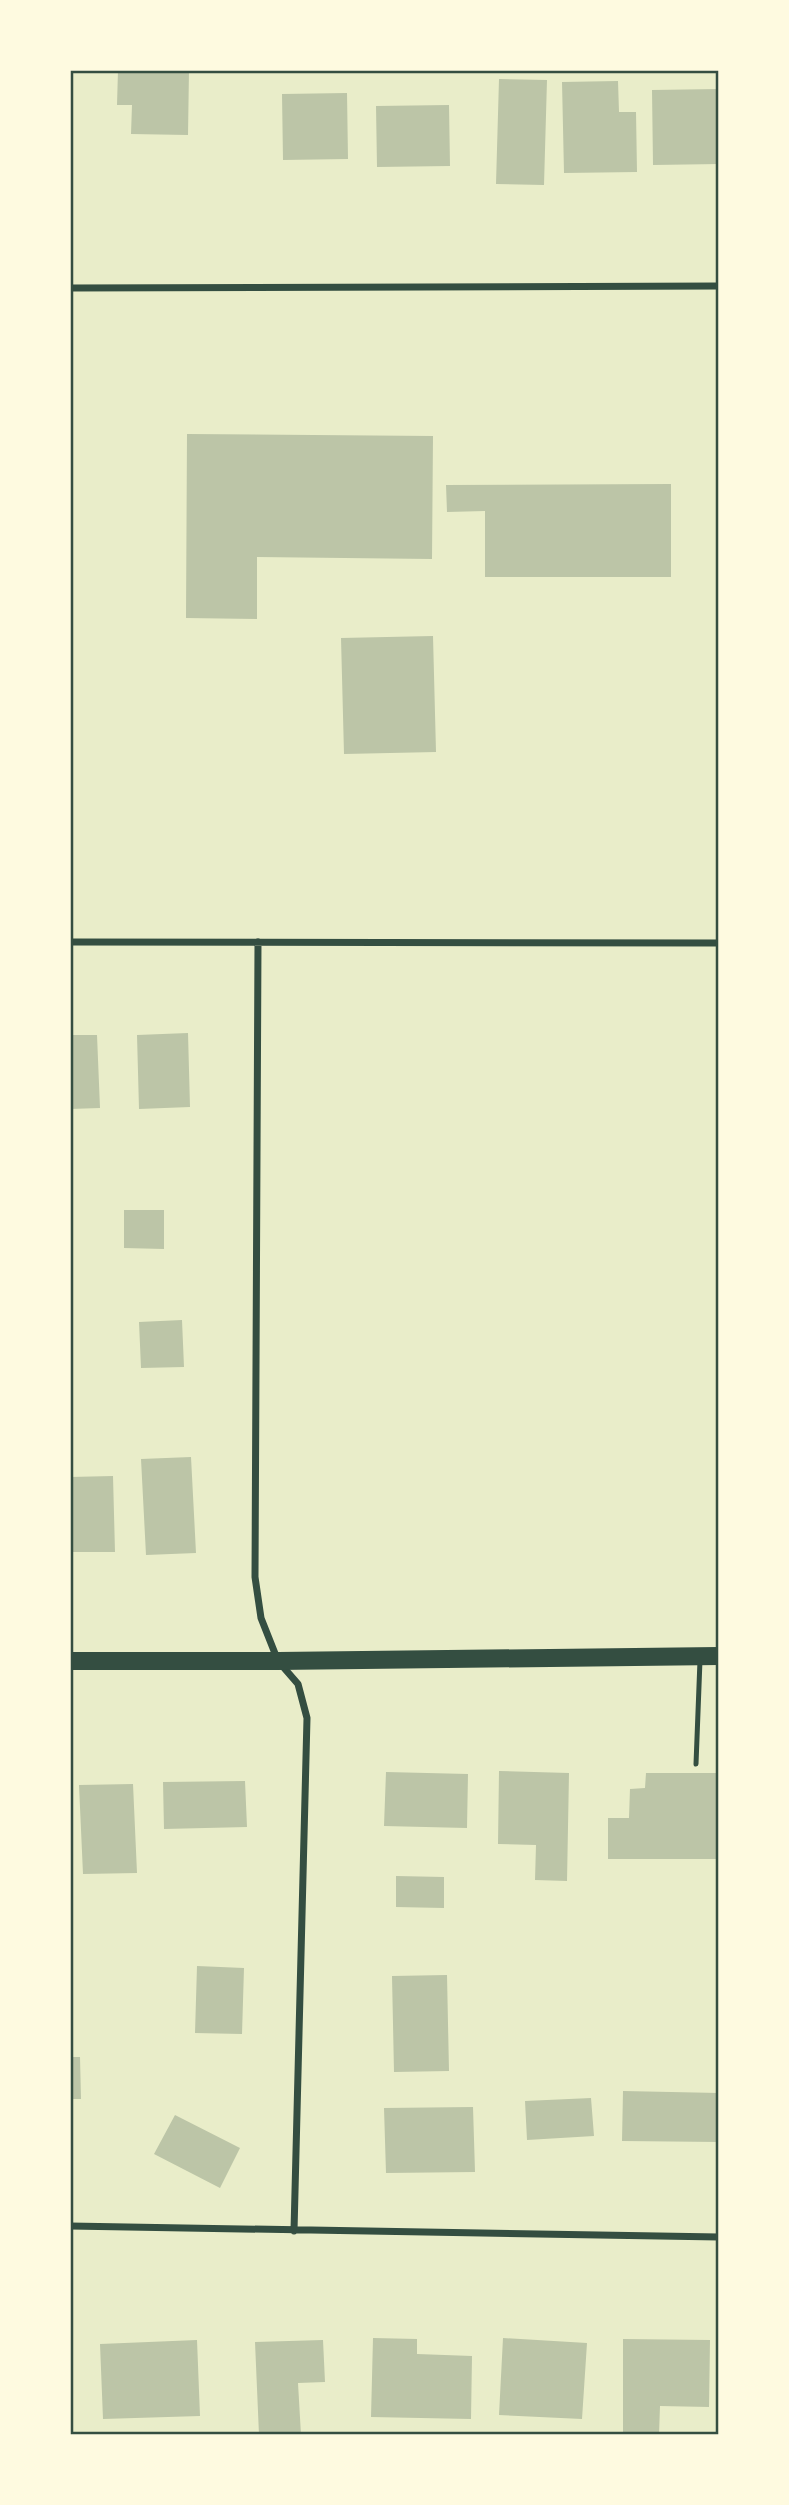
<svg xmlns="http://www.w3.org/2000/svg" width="789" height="2505" font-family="'Fira Sans Condensed',sans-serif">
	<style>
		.building { fill: #bcc5a7 }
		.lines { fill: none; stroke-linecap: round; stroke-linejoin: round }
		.service { stroke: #344e41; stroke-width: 5 }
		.minor { stroke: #344e41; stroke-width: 7 }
		.primary { stroke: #344e41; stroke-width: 18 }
		.neatline { fill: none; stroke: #344e41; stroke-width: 2.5 }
	</style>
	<rect width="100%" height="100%" fill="#e9edc9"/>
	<path class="building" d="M118,70H189L188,135L131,134L132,105H117Z
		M499,79L547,80L544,185L496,184Z
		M618,81L619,112H636L637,172L564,173L562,82Z
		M719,89V164L653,165L652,90Z
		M347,93L348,159L283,160L282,94Z
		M449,105L450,166L377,167L376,106Z
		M187,434L433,436L432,559L257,557V619L186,618Z
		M671,484V577H485V511L447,512L446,485Z
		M433,636L436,752L344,754L341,638Z
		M188,1033L190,1107L139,1109L137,1035Z
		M70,1035H97L100,1108L70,1109Z
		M124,1210H164V1249L124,1248Z
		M182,1320L184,1367L141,1368L139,1322Z
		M191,1457L196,1553L146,1555L141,1459Z
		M113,1476L115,1552H70V1477Z
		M499,1771L569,1773L567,1881L535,1880L536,1845L498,1844Z
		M386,1772L468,1774L467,1828L384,1826Z
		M646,1773H719V1859H608V1818H629L630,1789L645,1788Z
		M245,1781L247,1827L164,1829L163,1782Z
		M133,1784L137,1873L83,1874L79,1785Z
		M396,1876L444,1877V1908L396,1907Z
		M197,1966L244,1968L242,2034L195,2033Z
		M447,1975L449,2071L394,2072L392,1976Z
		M70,2057H80L81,2099H70Z
		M623,2091L719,2093V2142L622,2141Z
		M591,2098L594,2136L527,2140L525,2101Z
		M473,2107L475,2172L386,2173L384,2108Z
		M175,2115L240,2148L220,2188L154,2154Z
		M373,2338L417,2339V2354L472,2356L471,2419L371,2417Z
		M503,2338L587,2343L582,2419L499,2415Z
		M623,2339L710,2340L709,2407L660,2406L659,2435L623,2434Z
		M197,2340L200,2416L103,2419L100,2344Z
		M323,2340L325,2382L298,2383L301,2435H259L255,2342Z"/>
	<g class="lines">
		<path class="service" d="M696,1764L700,1660"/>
		<path class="minor" d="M70,288L719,286
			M70,942L719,943
			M258,942L255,1577L261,1618L278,1661L298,1684L307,1718L294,2231
			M70,2226L719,2237"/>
		<path class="primary" d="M70,1661H278L719,1656"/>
	</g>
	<rect width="789" height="2505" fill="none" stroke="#fefae0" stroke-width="144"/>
	<rect x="72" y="72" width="645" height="2361" class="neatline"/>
</svg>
